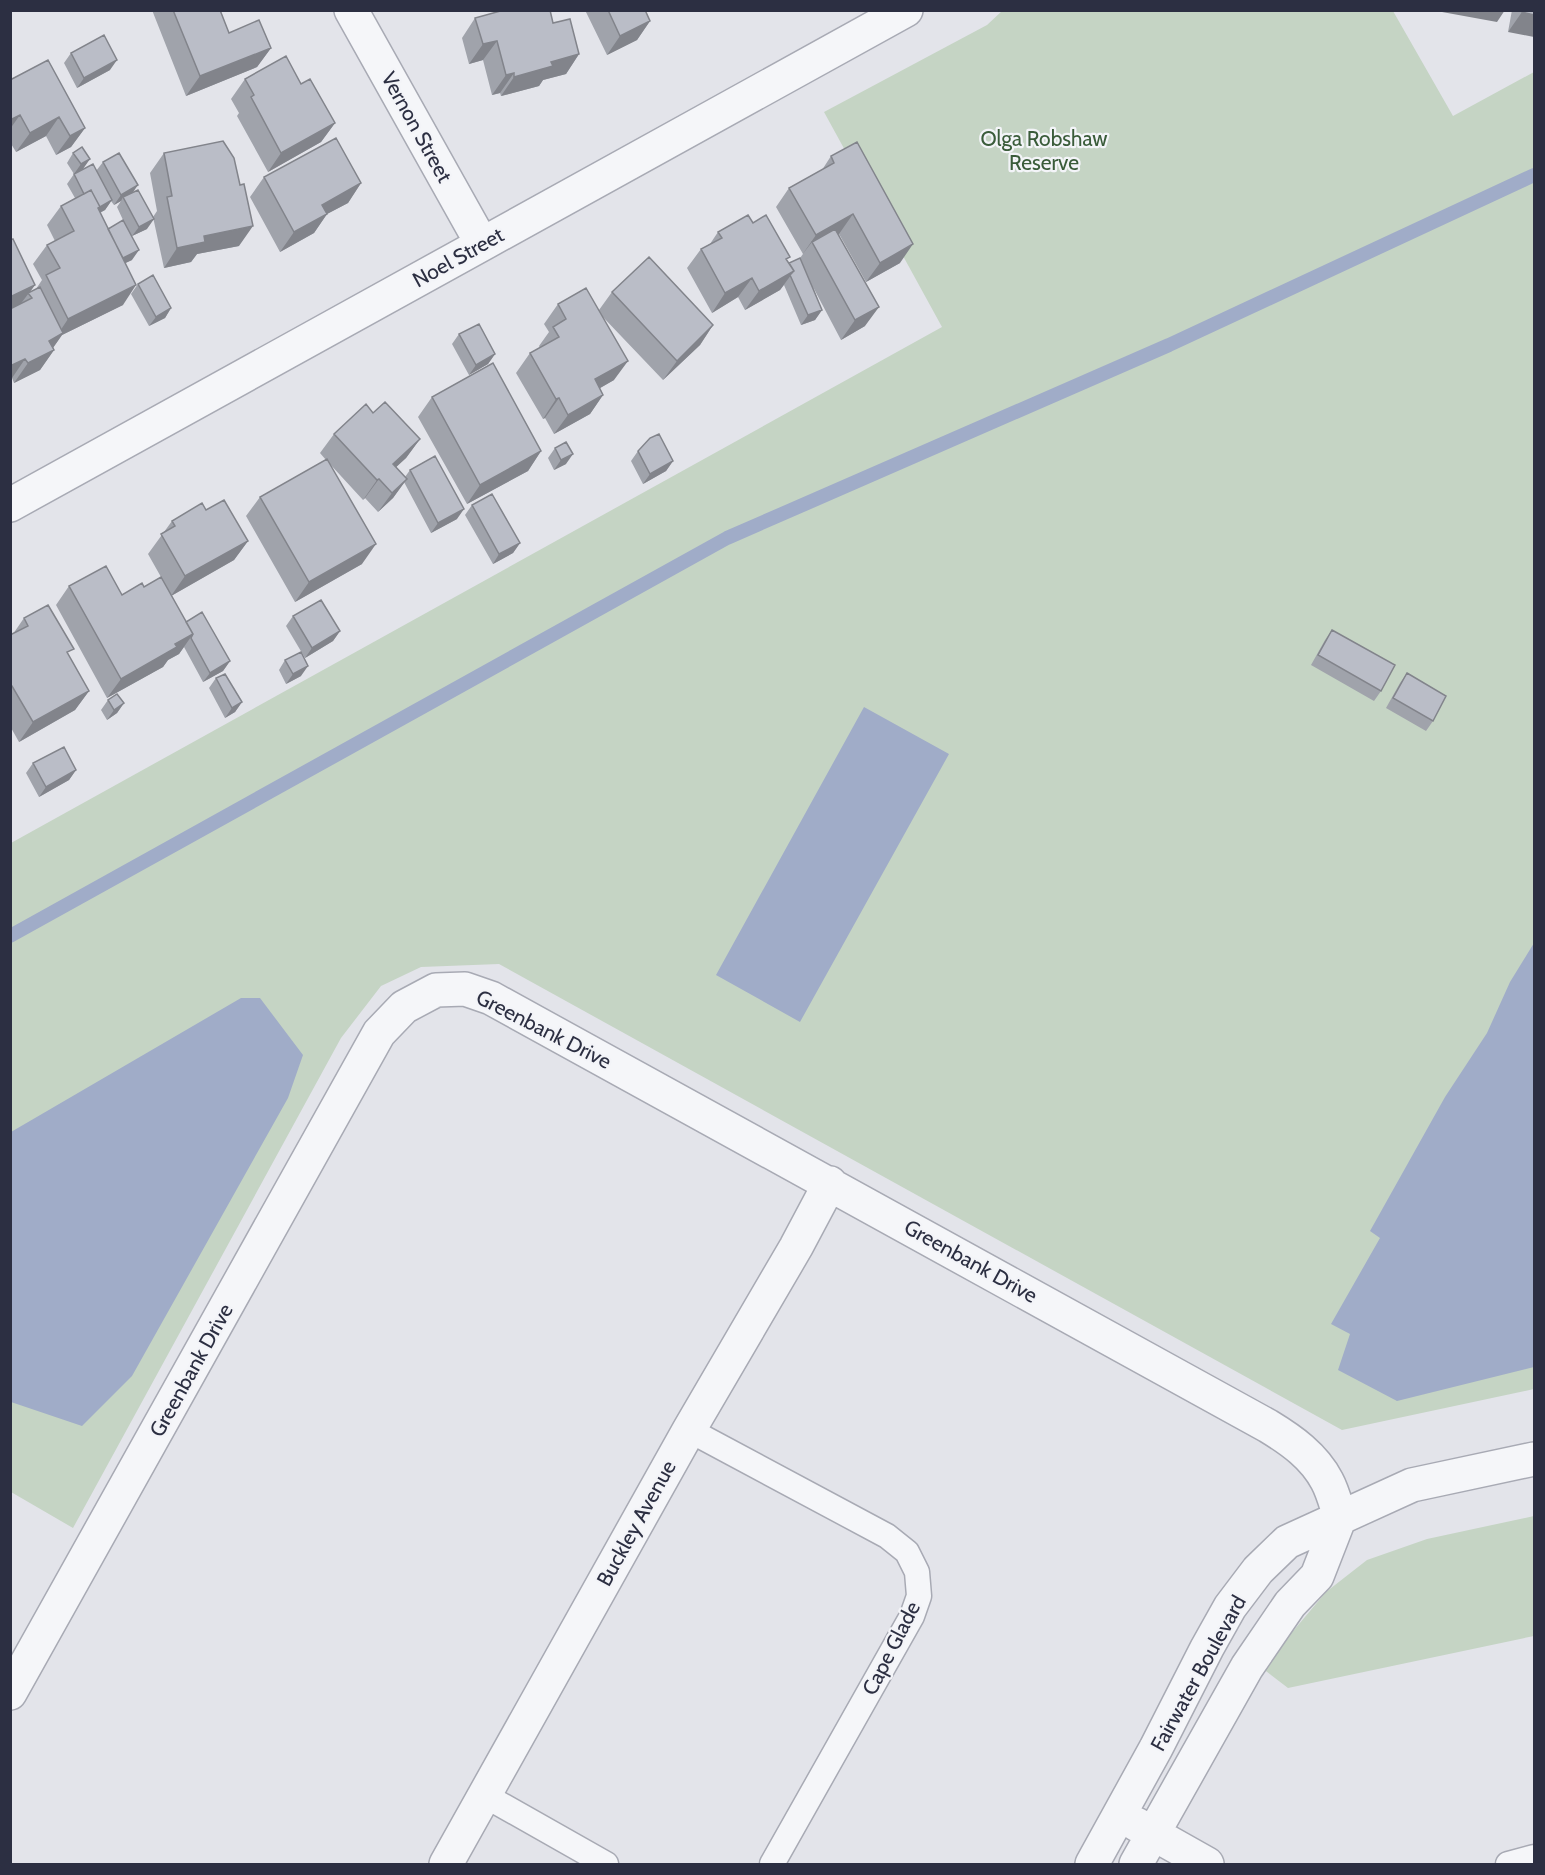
<svg xmlns="http://www.w3.org/2000/svg" width="1545" height="1875" font-family="Cabin,sans-serif">
	<style>
		.green { fill: #c5d4c4 }
		.water { fill: #a0acc8 }
		.lines { fill: none; stroke-linecap: round; stroke-linejoin: round }
		.stream { stroke: #a0acc8; stroke-width: 14 }
		.service-casing { stroke: #a8aab4; stroke-width: 27 }
		.minor-casing { stroke: #a8aab4; stroke-width: 36 }
		.service { stroke: #f5f6f9; stroke-width: 24 }
		.minor { stroke: #f5f6f9; stroke-width: 33 }
		.wall { fill: #a0a3ab; fill-rule: evenodd }
		.shaded-wall { fill: #82848b }
		.building { fill: #babdc7; stroke: #82848b; stroke-width: 1.5 }
		.labels { text-anchor: middle; dominant-baseline: central; stroke-width: 4.5; stroke-linejoin: round; paint-order: stroke }
		.street-label { font-size: 21px; fill: #2c2f42; stroke: #f3f4f8 }
		.park-label { font-size: 21px; fill: #3a5c3a; stroke: #f3f4f8 }
	</style>
	<rect width="100%" height="100%" fill="#e3e4ea"/>
	<path class="green" d="M1002,11H1393L1453,116L1534,72V1389L1342,1430L499,964L421,967L381,986L341,1038L73,1528L11,1492V843L942,327L824,112L987,25Z
		M1534,1516V1636L1288,1688L1262,1668L1326,1592L1367,1560L1427,1539Z"/>
	<path class="water" d="M864,707L949,754L800,1022L716,975Z
		M1534,943V1367L1397,1401L1338,1370L1350,1334L1331,1324L1380,1238L1370,1231L1445,1097L1487,1033L1510,982Z
		M241,998H260L303,1055L288,1098L132,1376L82,1426L11,1402V1132Z"/>
	<g class="lines">
		<path class="stream" d="M10,936L727,538L1169,345L1534,175"/>
		<defs>
			<path id="service" d="M689,1430L887,1536L907,1552L917,1572L919,1596L912,1616L772,1864
				M484,1795L606,1864
				M1508,1864L1534,1857"/>
			<path id="minor" d="M351,10L482,244
				M10,505L906,10
				M10,1693L379,1033L404,1007L436,990L465,989L491,998L1268,1426C1291,1440 1314,1456 1327,1481C1333,1492 1336,1505 1340,1517
				M1136,1824L1207,1864
				M446,1864L689,1430L796,1247L830,1183
				M1092,1864L1156,1748L1207,1648L1230,1607L1258,1570L1287,1542L1412,1485L1534,1459
				M1136,1864L1247,1667L1290,1604L1317,1576L1340,1517"/>
		</defs>
		<use href="#service" class="service-casing"/>
		<use href="#minor" class="minor-casing"/>
		<use href="#service" class="service"/>
		<use href="#minor" class="minor"/>
	</g>
	<path class="wall" d="M152,10H220L229,33L271,48L257,67L186,96Z
		M495,10H550L553,23L579,54L566,74L543,80L539,86L501,96L500,93L492,95L483,60L469,64L462,38L475,18L497,13Z
		M585,10H645L650,21L637,40L607,55Z
		M1512,10H1534L1508,32Z
		M71,53L110,70L77,88L64,63Z
		M245,79L335,123L321,142L268,172L237,116L239,113L231,99Z
		M10,80L85,128L71,147L56,155L46,136L16,152L10,142Z
		M82,147L83,169L74,174L67,163L73,153Z
		M164,153L239,246L197,254L191,262L164,268L153,217L157,211L150,173Z
		M831,156L900,263L866,282L839,234L865,326L841,340L813,287L822,310L815,320L801,325L784,285L780,290L745,310L738,297L712,313L687,268L701,249L710,244L718,232L753,223L789,263L800,258L803,254L776,207L789,188L822,170Z
		M103,162L133,193L147,229L132,236V260L125,263L123,305L62,335L53,348L54,350L40,370L14,383L12,378L10,240L35,285L30,292L36,289L42,280L33,264L47,245L55,241L47,225L61,206L75,198L67,184L74,174L96,171ZM111,201L114,205L121,201L117,207L123,220L108,229L100,213L105,210Z
		M264,177L361,183L348,203L327,214L314,233L280,252L250,197Z
		M138,284L171,308L165,318L149,326L131,294Z
		M612,292L713,325L700,345L663,380L601,315L614,380L600,388L603,395L590,414L554,434L545,418L543,419L516,373L530,353L540,348L539,346L549,332L544,324L558,304L599,310Z
		M459,334L495,354L488,364L469,375L452,344Z
		M432,397L541,451L528,471L467,504L418,417Z
		M373,413L420,439L406,458L396,467L405,477L410,470L457,519L431,533L404,482L393,498L378,512L365,498L363,500L329,463L362,564L295,602L246,516L260,497L326,460L320,453L334,434Z
		M555,448L566,464L554,470L548,458Z
		M638,451L673,461L666,471L643,484L631,461Z
		M472,505L520,543L513,553L493,564L465,515Z
		M206,510L248,541L234,560L171,596L186,622L230,661L223,671L203,682L184,647L179,654L168,660L163,667L107,698L56,605L69,586L122,595L144,587L161,577L148,554L172,521Z
		M293,616L340,631L333,641L305,658L286,626Z
		M24,618L69,656L89,691L75,710L19,742L10,726V635L13,634Z
		M1332,630L1381,691L1374,701L1311,665L1325,640Z
		M285,660L301,676L286,684L279,670Z
		M1407,673L1433,721L1426,731L1386,708L1400,683Z
		M216,678L242,702L235,712L225,718L209,688Z
		M108,700L124,703L117,713L107,720L101,710Z
		M33,763L76,770L69,780L39,797L26,773Z"/>
	<path class="shaded-wall" d="M1444,10H1505L1497,22L1442,12Z
		M1522,12L1534,15V37L1508,32Z
		M650,21L637,40L607,55L620,36Z
		M497,41L483,60L469,64L483,44Z
		M271,48L257,67L186,96L200,76Z
		M579,54L566,74L543,80L539,86L501,96L514,77L551,62Z
		M117,60L110,70L77,88L84,78Z
		M514,73L500,93L492,95L506,75Z
		M20,115L10,129V120Z
		M59,117L46,136L16,152L30,133Z
		M335,123L321,142L268,172L281,153Z
		M85,128L71,147L56,155L70,136Z
		M90,159L83,169L74,174L81,164Z
		M361,183L348,203L327,214L314,233L280,252L294,232L322,205Z
		M138,185L131,195L123,197L121,201L114,205L121,195Z
		M112,200L105,210L93,216V210Z
		M853,214L839,234L815,247L812,242L802,255L816,235Z
		M154,219L147,229L132,236L139,227Z
		M253,226L239,246L197,254L191,262L164,268L177,248L204,236Z
		M913,244L900,263L866,282L880,263Z
		M139,250L132,260L113,269L120,259Z
		M794,271L780,290L745,310L759,291Z
		M752,278L738,297L712,313L725,293Z
		M35,285L19,306L10,310V297Z
		M136,285L123,305L62,335L50,352L54,350L40,370L14,383L28,363L49,341L56,337L68,319Z
		M879,307L865,326L841,340L855,320Z
		M171,308L165,318L149,326L156,317Z
		M822,310L815,320L801,325L808,315Z
		M713,325L700,345L663,380L677,361Z
		M495,354L488,364L469,375L476,365Z
		M25,359L12,378L10,379V366Z
		M628,361L614,380L581,399L595,379Z
		M603,395L590,414L554,434L568,415Z
		M559,398L545,418L543,419L556,399Z
		M420,439L406,458L381,481L393,464Z
		M541,451L528,471L467,504L480,485Z
		M573,454L566,464L554,470L561,460Z
		M673,461L666,471L643,484L650,474Z
		M379,479L365,498L363,500L377,480Z
		M407,479L393,498L378,512L392,493Z
		M464,509L457,519L431,533L438,523Z
		M248,541L234,560L171,596L185,576Z
		M520,543L513,553L493,564L499,554Z
		M376,544L362,564L295,602L309,582Z
		M340,631L333,641L305,658L312,648Z
		M193,634L179,654L168,660L163,667L107,698L121,679L175,644Z
		M230,661L223,671L203,682L210,673Z
		M308,666L301,676L286,684L293,674Z
		M89,691L75,710L19,742L33,722Z
		M242,702L235,712L225,718L232,708Z
		M124,703L117,713L107,720L114,710Z
		M76,770L69,780L39,797L46,787Z"/>
	<path class="building" d="M173,10H220L229,33L259,20L271,48L200,76Z
		M504,10H550L553,23L570,19L579,54L551,62L553,66L514,77V73L506,75L497,41L483,44L475,18Z
		M608,10H645L650,21L620,36Z
		M1522,10H1534V15L1522,12Z
		M104,35L117,60L84,78L71,53Z
		M286,56L301,84L310,79L335,123L281,153L251,97L254,95L245,79Z
		M48,60L85,128L70,136L59,117L30,133L20,115L10,120V80Z
		M336,138L361,183L322,205L327,214L294,232L264,177Z
		M223,141L234,158L240,185L244,184L253,226L204,236L205,242L177,248L167,197L172,196L164,153Z
		M857,142L913,244L880,263L853,214L816,235L789,188L834,163L831,156Z
		M82,147L90,159L81,164L73,153Z
		M119,153L138,185L121,195L103,162Z
		M93,164L112,200L100,207L91,190L84,194L74,174Z
		M91,190L100,207L98,208L136,285L68,319L46,275L60,268L47,245L74,231L61,206Z
		M138,190L154,219L139,227L123,197Z
		M748,215L753,223L766,215L790,257L786,259L794,271L759,291L752,278L725,293L701,249L722,238L718,232Z
		M123,220L139,250L123,258L108,229Z
		M835,229L879,307L855,320L812,242Z
		M13,239L35,285L10,297V240Z
		M649,257L713,325L677,361L612,292Z
		M800,258L822,310L808,315L790,275L794,271L789,263Z
		M153,275L171,308L156,317L138,284Z
		M40,287L63,333L49,341L54,350L28,363L25,359L10,366V309L32,298L28,293Z
		M586,288L628,361L595,379L603,395L568,415L559,398L556,399L530,353L559,337L553,327L566,319L558,304Z
		M479,324L495,354L476,365L459,334Z
		M493,363L541,451L480,485L432,397Z
		M385,402L420,439L393,464L407,479L392,493L379,479L377,480L334,434L366,404L373,413Z
		M659,434L673,461L650,474L638,451L650,438Z
		M566,442L573,454L561,460L555,448Z
		M435,456L464,509L438,523L410,470Z
		M327,459L376,544L309,582L260,497Z
		M492,494L520,543L499,554L472,505Z
		M224,500L248,541L185,576L161,534L175,526L172,521L202,503L206,510Z
		M106,566L122,595L142,583L144,587L161,577L193,634L175,644L177,647L121,679L69,586Z
		M321,600L340,631L312,648L293,616Z
		M48,605L74,649L67,652L89,691L33,722L12,686H10V635L28,626L24,618Z
		M202,612L230,661L210,673L191,638L193,634L186,622Z
		M1332,630L1395,665L1381,691L1318,655Z
		M301,652L308,666L293,674L285,660Z
		M1407,673L1446,696L1433,721L1393,698Z
		M225,674L242,702L232,708L216,678Z
		M117,694L124,703L114,710L108,700Z
		M64,747L76,770L46,787L33,763Z"/>
	<g class="labels">
		<g class="street-label">
			<text transform="translate(417 127) rotate(61)">Vernon Street</text>
			<text transform="translate(458 257) rotate(-29)">Noel Street</text>
			<text transform="translate(544 1029) rotate(27)">Greenbank Drive</text>
			<text transform="translate(971 1261) rotate(29)">Greenbank Drive</text>
			<text transform="translate(191 1370) rotate(-61)">Greenbank Drive</text>
			<text transform="translate(636 1523) rotate(-61)">Buckley Avenue</text>
			<text transform="translate(891 1648) rotate(-63)">Cape Glade</text>
			<text transform="translate(1198 1673) rotate(-61)">Fairwater Boulevard</text>
		</g>
		<g class="park-label">
			<text x="1044" y="138">Olga Robshaw<tspan x="1044" dy="24">Reserve</tspan></text>
		</g>
	</g>
	<rect width="1545" height="1875" fill="none" stroke="#2c2f42" stroke-width="24"/>
</svg>
